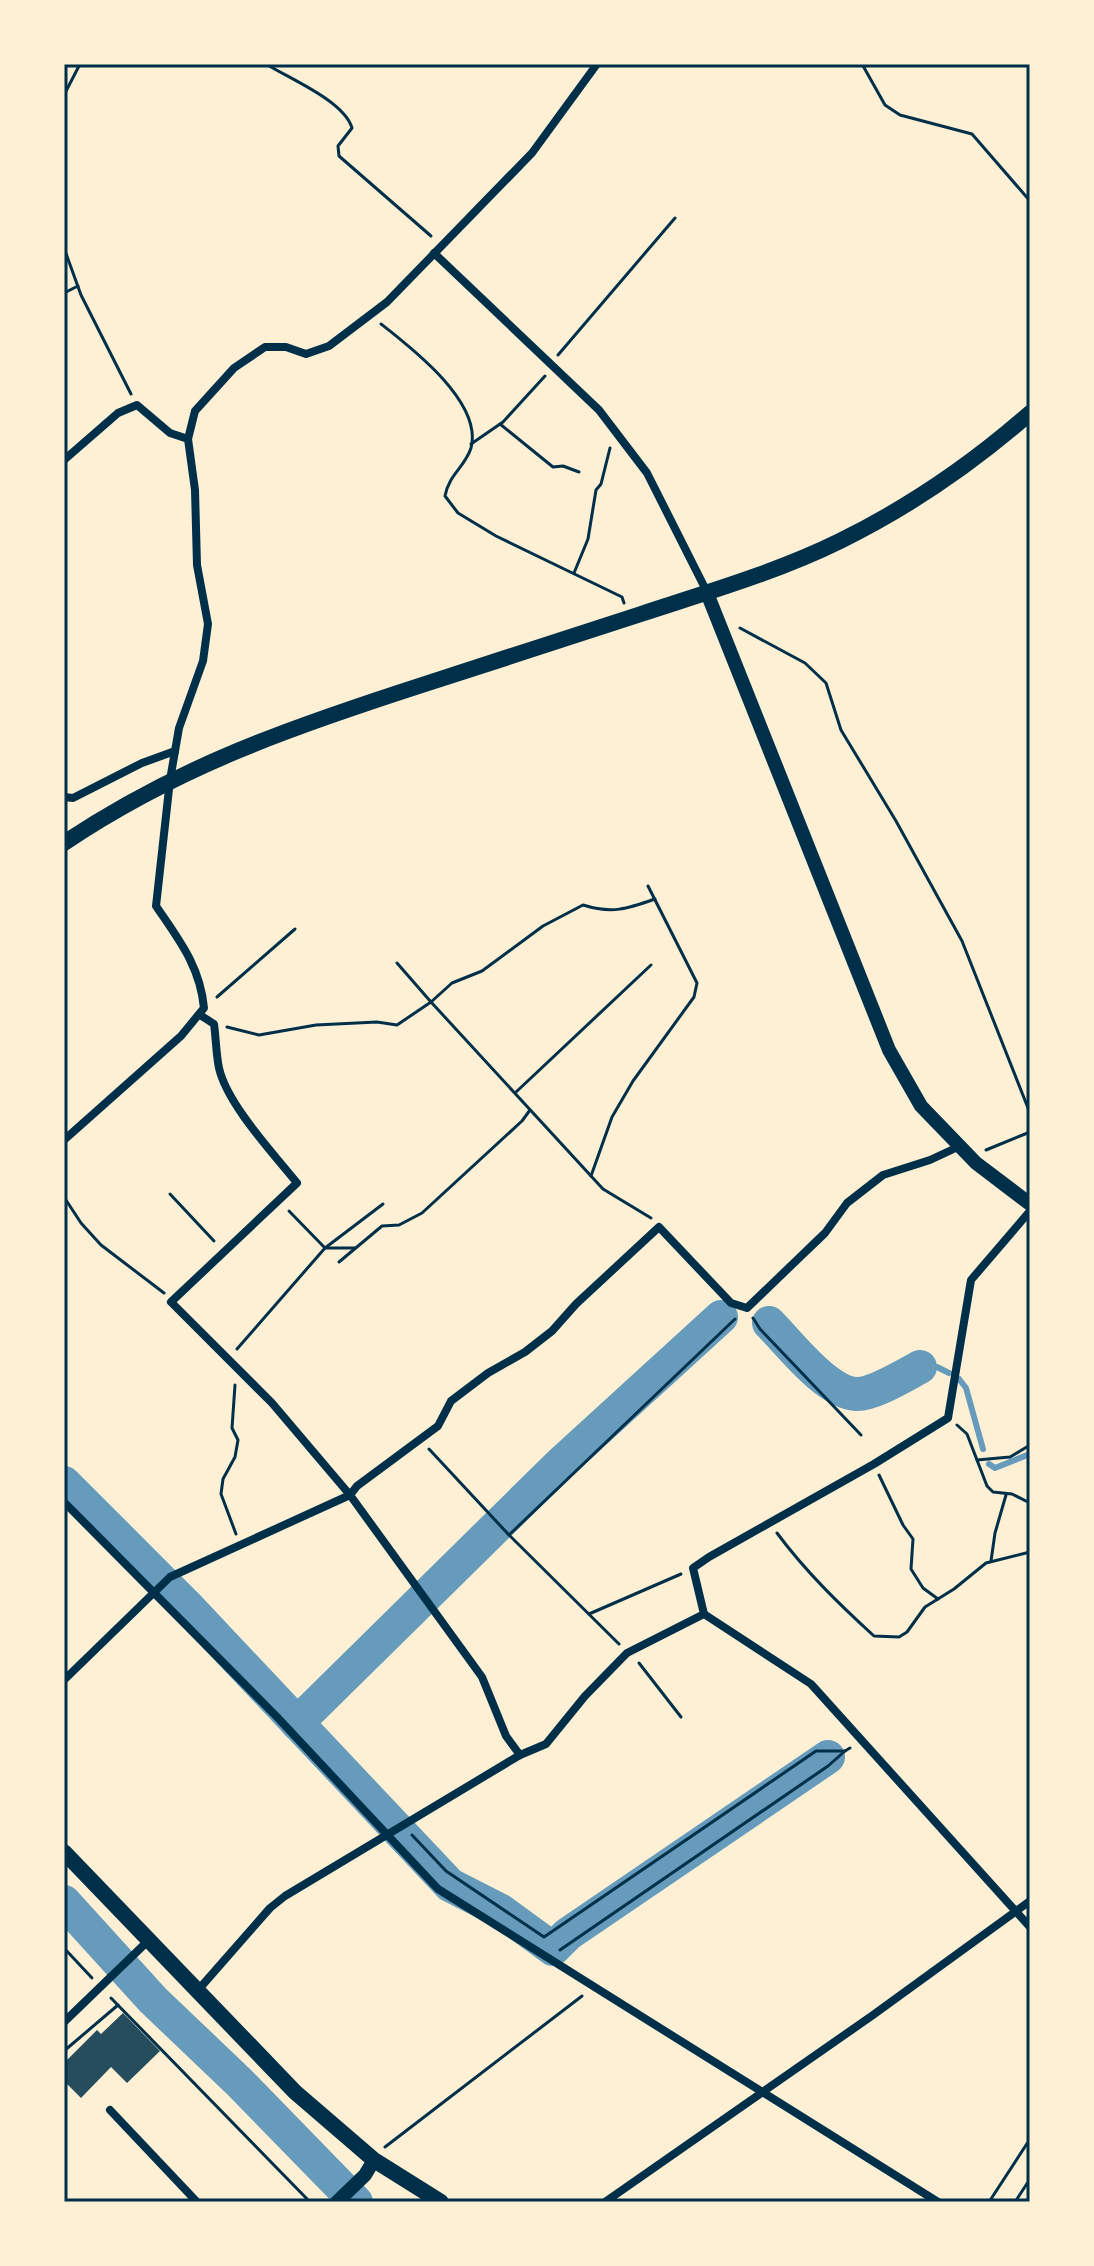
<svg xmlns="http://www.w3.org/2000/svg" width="1094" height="2266" viewBox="0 0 1094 2266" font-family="'Roboto Condensed',sans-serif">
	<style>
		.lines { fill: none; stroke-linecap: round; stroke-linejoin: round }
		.stream { stroke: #669bbc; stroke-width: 6 }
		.river { stroke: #669bbc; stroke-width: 34 }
		.building { fill: #264d5e }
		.path { stroke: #003049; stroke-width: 3 }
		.minor { stroke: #003049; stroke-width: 8 }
		.tertiary { stroke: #003049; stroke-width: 14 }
		.secondary { stroke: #003049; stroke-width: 16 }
		.neatline { fill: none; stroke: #003049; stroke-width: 3 }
	</style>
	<rect width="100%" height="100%" fill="#fdf0d5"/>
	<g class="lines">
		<g class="stream">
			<polyline points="920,1367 937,1367 949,1373"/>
			<polyline points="959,1379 966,1388 983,1449"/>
			<polyline points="989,1464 995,1468 1030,1454"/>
		</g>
		<g class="river">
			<path d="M769,1323C790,1344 826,1392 856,1394C872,1395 905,1375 920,1367"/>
			<polyline points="64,1483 187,1606 450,1885 501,1911 553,1949 568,1934 828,1757"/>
			<polyline points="297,1723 560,1464 721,1317"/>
			<polyline points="64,1902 153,2000 239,2082 356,2202"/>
		</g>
	</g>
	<polygon class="building" points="123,2013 160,2051 127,2083 111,2067 81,2098 64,2081 64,2063 97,2030 101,2034"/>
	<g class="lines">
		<g class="path">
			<path d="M266,64C290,79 344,101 352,128L338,146L339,156L431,236"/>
			<polyline points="862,64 885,105 900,115 972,134 1030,201"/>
			<polyline points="64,95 80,64"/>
			<polyline points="64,248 81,295 131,394"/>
			<polyline points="64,293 78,286"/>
			<path d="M381,324C413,349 483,403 471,448C465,467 449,474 445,496L458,513L496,536L622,597L624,603"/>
			<polyline points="558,355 675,218"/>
			<polyline points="500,424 553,467 563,466 579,472"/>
			<polyline points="471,444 503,422 545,376"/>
			<polyline points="574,573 588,539 596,490 601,484 610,448"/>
			<polyline points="740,628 805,663 826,683 841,730 896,821 962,941 1030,1113"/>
			<path d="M397,963L431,1002L452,983L482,971L543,926L583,905C612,914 627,909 655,899"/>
			<polyline points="217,997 295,929"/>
			<polyline points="227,1027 259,1035 316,1025 377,1022 397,1025 431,1002 603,1189 651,1218"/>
			<polyline points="515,1093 651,965"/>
			<polyline points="986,1150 1030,1132"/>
			<polyline points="591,1176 612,1117 633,1081 694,997 697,983 648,886"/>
			<polyline points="170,1194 214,1241"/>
			<polyline points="64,1197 81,1223 101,1245 164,1293"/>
			<polyline points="289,1211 325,1248 383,1204"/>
			<polyline points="339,1262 382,1226 399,1225 422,1213 522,1121 530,1110"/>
			<polyline points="753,1318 760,1329 861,1435"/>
			<polyline points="237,1349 325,1248 355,1248"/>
			<polyline points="235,1385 232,1428 238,1440 235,1457 223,1479 221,1494 236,1534"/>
			<polyline points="957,1425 967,1434 987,1486 993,1492 1012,1494 1030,1503"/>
			<polyline points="429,1449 509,1535 619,1644"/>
			<polyline points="977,1460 1010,1457 1030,1445"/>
			<polyline points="879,1475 903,1525 913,1539 911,1569 923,1588 938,1599"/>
			<path d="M777,1533C806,1572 839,1604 874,1636L899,1637L907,1632L925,1607L954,1589L986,1563L1030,1552"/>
			<polyline points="509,1535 735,1319"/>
			<polyline points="991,1561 995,1533 1006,1495"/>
			<polyline points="589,1614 681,1574"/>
			<polyline points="639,1663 681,1717"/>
			<polyline points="412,1835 446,1871 544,1937 816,1751 845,1751 850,1748"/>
			<polyline points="64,1948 92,1978"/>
			<polyline points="560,1950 828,1766 845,1751"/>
			<polyline points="111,1998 310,2202"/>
			<polyline points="64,2051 118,2005"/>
			<polyline points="385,2147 582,1996"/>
			<polyline points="989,2202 1030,2139"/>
			<polyline points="1015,2202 1030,2179"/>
		</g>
		<g class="minor">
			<polyline points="434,253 599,410 647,473 707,592"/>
			<polyline points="64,460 118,413 137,405 170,433 188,439"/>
			<polyline points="64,797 73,798 142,763 175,751"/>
			<path d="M200,1015L214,1024C216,1038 216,1054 219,1068C227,1104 273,1153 297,1183L171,1302L272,1403L350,1495L482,1677L506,1736L520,1755"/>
			<path d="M64,1140L181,1036L204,1008C200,966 179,940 156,906L170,780L179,728L203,661L208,624L197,565L195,490L188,439L195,411L234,368L265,347H286L306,354L329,346L387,302L532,153L597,64"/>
			<polyline points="1030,1211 971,1280 948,1418 874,1464 709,1557 693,1568 704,1614 811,1684 1030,1927"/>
			<polyline points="64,1502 277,1717 438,1889 938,2202"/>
			<polyline points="64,1680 170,1577 350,1495 357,1486 438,1426 451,1401 488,1373 525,1352 552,1331 576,1304 659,1227 731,1303 747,1308 825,1233 847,1203 883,1175 930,1160 960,1146"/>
			<polyline points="199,1989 270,1908 285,1896 520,1755 546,1744 585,1696 627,1653 704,1614"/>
			<polyline points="64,2022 150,1939"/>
			<polyline points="110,2110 197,2202"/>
			<polyline points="605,2202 873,2015 1030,1901"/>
		</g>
		<g class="tertiary">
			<polyline points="707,593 889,1050 921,1106 976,1163 1030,1204"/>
			<polyline points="337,2202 365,2175 374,2160"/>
		</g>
		<g class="secondary">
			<path d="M64,843C179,766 292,727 422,685C495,661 568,638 641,614C708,592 777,572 840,541C909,507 972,464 1030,413"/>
			<polyline points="64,1852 295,2092 374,2160 441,2202"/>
		</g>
	</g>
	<rect width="1094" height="2266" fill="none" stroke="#fdf0d5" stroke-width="132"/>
	<rect x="66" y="66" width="962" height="2134" class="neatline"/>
</svg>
